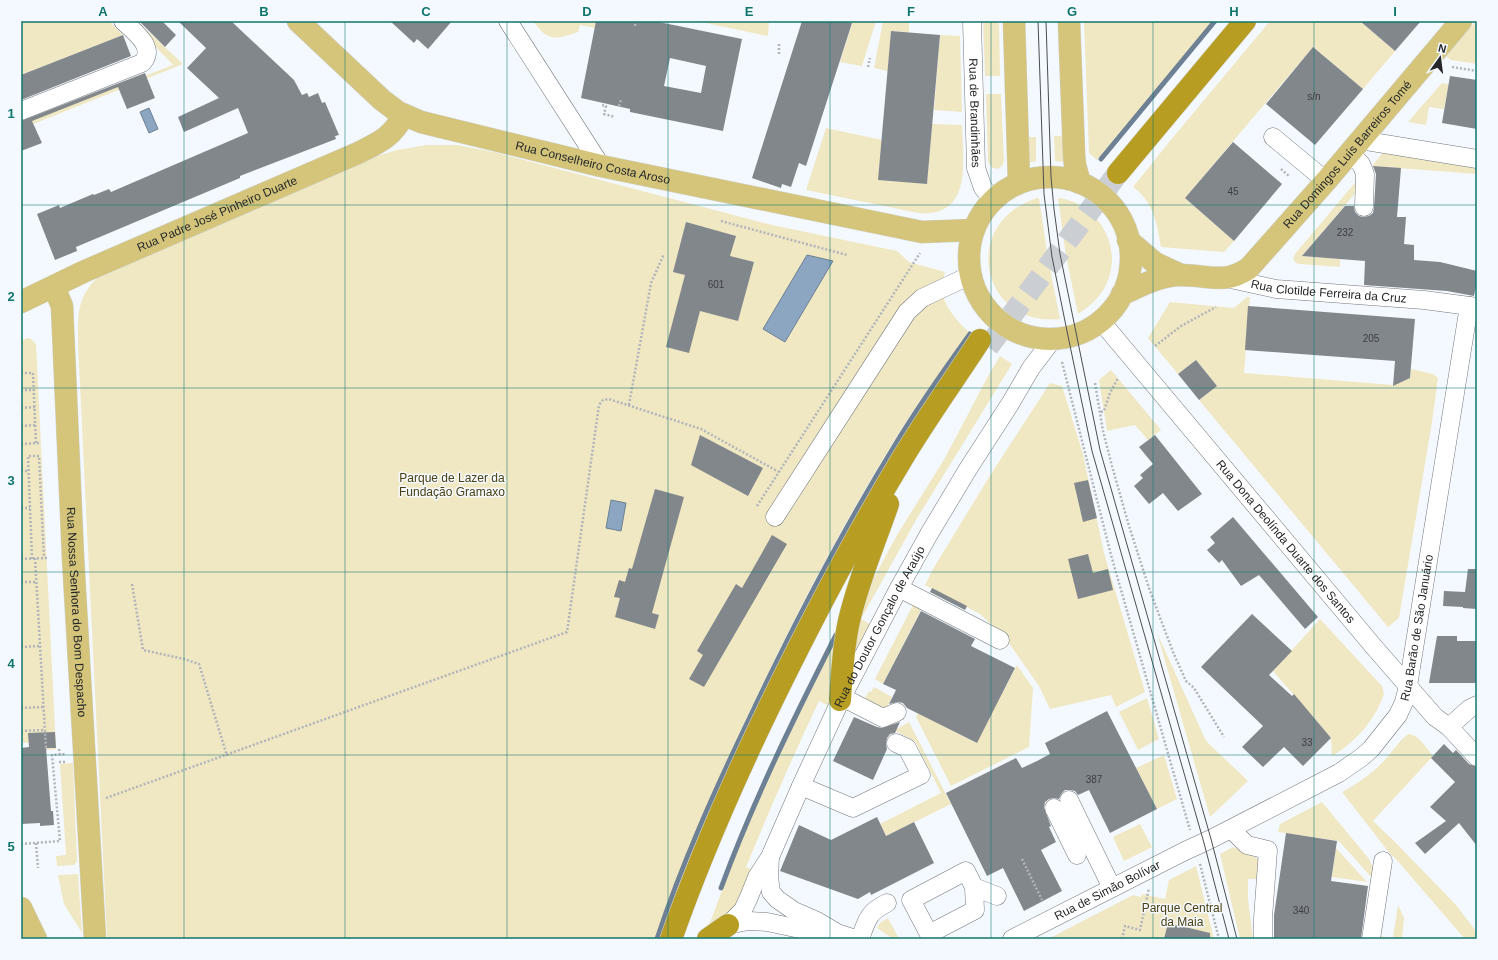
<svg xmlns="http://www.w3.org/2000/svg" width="1498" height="960" viewBox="0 0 1498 960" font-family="Arial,sans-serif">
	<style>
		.green { fill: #f0e7c3 }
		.water { fill: #8ca6c2; stroke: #6d8094 }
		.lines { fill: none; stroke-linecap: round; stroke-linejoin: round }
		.stream { stroke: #6d8094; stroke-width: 5 }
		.building { fill: #82878c; fill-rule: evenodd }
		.highway-tunnel { stroke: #cbcfd4; stroke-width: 22; stroke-dasharray: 22 11; stroke-linecap: butt }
		.minor-casing { stroke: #72777c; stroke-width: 19 }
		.major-casing { stroke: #d3d4d4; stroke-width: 23 }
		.highway-casing { stroke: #d3d4d4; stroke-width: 23 }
		.path { stroke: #b1b5ba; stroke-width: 2.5; stroke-dasharray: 2 2; stroke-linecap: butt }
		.minor { stroke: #fff; stroke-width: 18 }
		.major { stroke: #d4c57b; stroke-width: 22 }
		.highway { stroke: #b79e23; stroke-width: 22 }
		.tram { stroke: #4b4e51; stroke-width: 1 }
		.grid { fill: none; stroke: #0f766e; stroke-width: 1; stroke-opacity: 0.55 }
		.labels { text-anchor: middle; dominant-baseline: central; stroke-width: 3; stroke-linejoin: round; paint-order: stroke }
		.number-label { font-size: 10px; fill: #3c3f42 }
		.street-label { font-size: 12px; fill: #252729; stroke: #f4f9ff }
		.park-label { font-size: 12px; fill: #4b4113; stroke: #f4f9ff }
		.neatline { fill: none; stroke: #0f766e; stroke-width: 1.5 }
		.grid-label { font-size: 13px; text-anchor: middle; font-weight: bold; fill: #0f766e }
	</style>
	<rect width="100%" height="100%" fill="#f4f9ff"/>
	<g class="green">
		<polygon points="21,21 109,21 123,35 21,75"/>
		<polygon points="131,21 137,21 183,64 21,129 21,124 173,65"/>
		<path d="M533,21H596L595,28L580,25L578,32C555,40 548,42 533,21Z"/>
		<polygon points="696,21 769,21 768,36"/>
		<polygon points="845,21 876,21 862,66 840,62 852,24"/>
		<polygon points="883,21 909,21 909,32 891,31 888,71 874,68"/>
		<polygon points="983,21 999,21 1000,76 985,76"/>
		<polygon points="1084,21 1213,21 1097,160 1089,153"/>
		<path d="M1270,21H1360L1395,51L1363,89L1313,47L1185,198L1234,241L1224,252L1161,247C1157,223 1153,201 1133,187L1170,141Z"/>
		<polygon points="1476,21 1477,21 1477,64 1451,60 1446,56"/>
		<polygon points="940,35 960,36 962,112 934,110"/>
		<polygon points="1442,83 1449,84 1444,109 1429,107 1426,125 1408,122"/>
		<polygon points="986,94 1001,94 1004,161 1002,166 998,169 993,168 988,162"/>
		<path d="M932,124L962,125C963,161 973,218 918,213L806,190L826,128L882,140L879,180L927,184Z"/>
		<polygon points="1054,136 1063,136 1064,162 1055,161"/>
		<polygon points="1027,137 1036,137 1036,161 1028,163"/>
		<path d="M427,145H457L494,152L772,225L897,251L909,262L945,272C944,277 942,282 942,287C941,303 958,323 969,332C943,369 915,406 891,446C838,532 792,622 749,713C714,787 682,862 655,939H107L78,344C78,318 76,298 97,278L380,155L397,150Z"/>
		<polygon points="1385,150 1477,165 1477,174 1372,166"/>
		<polygon points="1359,178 1358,190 1302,256 1340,259 1340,267 1300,264 1296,263 1293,259 1295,254"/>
		<path d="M1037,198H1039L1048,259L1060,319C982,328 958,224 1037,198Z"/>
		<path d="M1058,198C1095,202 1121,242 1109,277C1104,294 1092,305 1078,314L1066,256Z"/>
		<polygon points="1247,297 1250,297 1244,373 1393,385 1410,378 1411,369 1433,374 1438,378 1432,422 1399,618 1388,627 1199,400 1217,386 1196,360 1178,374 1148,338 1170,302 1234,308"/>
		<polygon points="28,338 31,339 36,344 56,749 46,750 42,742 21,743 21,340"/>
		<polygon points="1000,356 1012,364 916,520 861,619 870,624 851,659 849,653 871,583 897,535 945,458 987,378"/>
		<polygon points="1111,370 1161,430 1148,440 1135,425 1107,431 1099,380"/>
		<polygon points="1050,383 1062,386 1083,454 1104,553 1145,692 1116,707 1111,695 1050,709 1039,686 1004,636 980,614 925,585 933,569 991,474"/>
		<polygon points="915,601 923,606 883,684 875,679"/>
		<path d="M1320,619L1382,686L1384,694C1375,720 1356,742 1332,756L1331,738L1273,671Z"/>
		<polygon points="1157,633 1206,741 1248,781 1210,817"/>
		<path d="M836,639L835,686L829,706L819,701C793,756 769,811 746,867L755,871L735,909L708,928L736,853L771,772Z"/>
		<polygon points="1017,665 1033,688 1029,747 951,786 916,717 918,713 976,743"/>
		<polygon points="874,687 892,697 885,711 864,700 869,691 871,692"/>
		<polygon points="1147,698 1159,739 1138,750 1119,712"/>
		<polygon points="890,721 895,730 909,722 951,804 886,836 880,824 941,793 915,741 880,723"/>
		<path d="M1409,734C1419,735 1426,748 1433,756L1373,821L1396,843L1456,905L1475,930L1477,929V939H1465L1395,858L1391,855L1342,792C1357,784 1371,774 1383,762C1389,756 1402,737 1409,734Z"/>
		<polygon points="1164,755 1177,799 1157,809 1136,768"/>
		<polygon points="73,763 77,861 74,865 57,866 56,856 66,855 60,764"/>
		<polygon points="1322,802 1369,859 1373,868 1372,878 1339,841 1278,832 1280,824"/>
		<polygon points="1140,824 1152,847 1124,861 1113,837"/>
		<polygon points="1233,847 1259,859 1260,879 1248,879 1248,899 1253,939 1240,939 1220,854"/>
		<polygon points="1336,848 1367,882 1332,877"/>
		<polygon points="1196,866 1214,939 1048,939 1133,895 1141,897 1142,894 1165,899 1169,880"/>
		<polygon points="78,874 82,933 64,904 58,875"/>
		<polygon points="1398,905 1404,918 1402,939 1380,939 1380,936 1393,938"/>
		<polygon points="888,918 899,939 893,939 877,928 880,923"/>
	</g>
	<g class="water">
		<polygon points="149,108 158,129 149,133 140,112"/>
		<polygon points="807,255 833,261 785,342 763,329"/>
		<polygon points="611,500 626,503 621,531 606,528"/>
	</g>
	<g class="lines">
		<g class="stream">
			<polyline points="1101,159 1215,21"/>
			<path d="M721,888C753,801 794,718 836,635"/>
			<path d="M657,939C682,863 715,790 750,717C794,624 841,533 895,445C918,407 944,370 970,334"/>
		</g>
	</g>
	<g class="building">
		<polygon points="139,21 162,21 176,35 165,47"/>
		<polygon points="178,21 231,21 294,80 302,95 307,93 309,97 318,93 322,103 325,102 339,135 335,136 336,139 240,176 240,178 76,247 77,251 55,260 37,214 59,205 60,208 93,194 94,195 109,189 111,192 248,133 238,108 184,132 178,117 219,98 187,68 206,48"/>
		<polygon points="390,21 452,21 428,49 417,39 414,43"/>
		<path d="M596,21H654L742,39L723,131L630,112V109L581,98ZM670,58L706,66L701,93L664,86Z"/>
		<polygon points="802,21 845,21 852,23 806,166 799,163 791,187 782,184 781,188 752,178"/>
		<polygon points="1360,21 1421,21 1395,51"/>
		<polygon points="891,31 940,35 927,184 878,180"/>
		<polygon points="123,35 131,56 21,100 21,75"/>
		<polygon points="1313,47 1363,89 1315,145 1266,104"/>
		<polygon points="145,73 155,98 127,109 118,87 32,121 42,143 21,151 21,121"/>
		<polygon points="1450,76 1477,80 1477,129 1442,123"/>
		<polygon points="1233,142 1282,184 1234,241 1185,198"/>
		<polygon points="1373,166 1401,168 1397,217 1406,217 1404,244 1414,245 1414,260 1440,262 1477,271 1477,281 1474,296 1447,291 1364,285 1365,261 1302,256 1345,206 1354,206 1355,212 1359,216 1363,217 1369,216 1373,213 1374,207 1376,174"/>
		<polygon points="686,222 736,236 730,256 754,262 738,321 700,311 689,353 666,347 685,275 673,272"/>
		<polygon points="1248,306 1415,319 1410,378 1393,386 1395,361 1245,350"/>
		<polygon points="1196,360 1217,386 1199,400 1178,374"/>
		<polygon points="700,435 763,468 748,496 691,465"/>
		<polygon points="1155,435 1202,494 1178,511 1163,493 1149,504 1134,486 1143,478 1140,475 1153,464 1139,447"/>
		<polygon points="1088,480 1097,518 1083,522 1074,483"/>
		<polygon points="655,489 684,497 652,613 659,615 655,629 615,617 620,598 614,597 619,580 625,582 629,568 632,569"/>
		<polygon points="1233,517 1318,617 1305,629 1259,575 1241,586 1222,560 1219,563 1207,550 1215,543 1210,537"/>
		<polygon points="772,535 787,544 704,687 689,679 703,655 697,651 736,584 742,588"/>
		<polygon points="1088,554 1093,573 1108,569 1113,590 1078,599 1068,559"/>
		<polygon points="1468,569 1477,569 1477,609 1463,608 1463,607 1443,606 1444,591 1465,592"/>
		<polygon points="932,588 967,606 965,610 930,592"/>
		<polygon points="921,611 975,639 971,646 1015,668 977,743 907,708 903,703 898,702 889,704 896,690 883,684"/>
		<polygon points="1252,614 1292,651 1269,675 1292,696 1294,694 1331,738 1303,766 1284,747 1263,767 1242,747 1263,726 1201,667"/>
		<polygon points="1437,636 1457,636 1457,641 1477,641 1477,683 1429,683"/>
		<polygon points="1107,711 1157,809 1110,833 1089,790 1078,795 1075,791 1070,790 1065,790 1061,794 1059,799 1054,798 1049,799 1045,802 1044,808 1051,826 1049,827 1056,842 1041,850 1062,891 1024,911 1003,868 987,876 946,793 1016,758 1022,768 1037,761 1050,754 1045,743"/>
		<polygon points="854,717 877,727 882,728 900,722 895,733 890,734 887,738 886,744 887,749 873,780 833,761"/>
		<polygon points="55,732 56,748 46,748 51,811 53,811 54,825 40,826 40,823 21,824 21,748 29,747 28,733"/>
		<polygon points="1444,744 1453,753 1456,750 1469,764 1477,767 1477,846 1459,823 1425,854 1415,843 1446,821 1430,807 1455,782 1431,758"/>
		<polygon points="877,817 886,836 914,822 934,863 881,890 871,895 870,892 858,899 780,871 799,825 831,840"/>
		<polygon points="1286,833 1337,841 1331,881 1368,886 1361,939 1274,939 1274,915"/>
		<polygon points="1168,923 1210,933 1210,939 1164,939"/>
	</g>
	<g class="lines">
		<polyline class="highway-tunnel" points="988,347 1118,173"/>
		<defs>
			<g id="minor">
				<polyline points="508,21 601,166"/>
				<path id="s1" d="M972,21L976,168L983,188L993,200"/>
				<path d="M21,111L142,63C157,47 133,31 123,21"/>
				<polyline points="1273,137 1326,181"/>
				<polyline points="1360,140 1477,159"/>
				<polyline points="1349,153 1361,164 1365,174 1364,207"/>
				<path id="s2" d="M1226,278L1276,289L1424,300L1477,307"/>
				<path id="s3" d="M1100,320L1374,647L1435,717L1449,727L1477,757"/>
				<polyline points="775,517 907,312 922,298 971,275"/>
				<polyline points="899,588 1000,640"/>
				<polyline points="842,697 883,718 897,712"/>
				<polyline points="1449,727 1469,709 1477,705"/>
				<polyline points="801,786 853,808 921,775 907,748 896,743"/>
				<polyline points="1069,800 1112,888"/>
				<polyline points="1054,808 1077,855"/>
				<polyline points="1231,829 1247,845 1268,850 1263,918 1263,939"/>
				<polyline points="770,857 769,877 771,892 777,899 794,911 817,921 837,933 856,939"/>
				<polyline points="974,887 975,910 929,934 911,900 966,871 974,887 997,896"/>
				<path id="s4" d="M728,925L743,910L749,897L757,877L770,857L801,786L842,697L899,588L929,534L968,469L1010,404L1031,368L1053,339"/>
				<polyline points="728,925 748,921 767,922 814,932 832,933"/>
				<path d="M860,939C867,920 868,912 887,903"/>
				<path id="s5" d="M1012,939L1185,851L1211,839L1339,773L1362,757L1371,749L1398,715L1404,702L1408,686L1469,306"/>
				<polyline points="1371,939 1383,861"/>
			</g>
			<g id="major">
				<path id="s6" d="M298,21L382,100L398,112L421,122L601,166L922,232L974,230"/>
				<polyline points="1014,21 1019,183"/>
				<polyline points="1069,21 1074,154 1075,165 1080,183"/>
				<circle cx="1050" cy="258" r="81"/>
				<polyline points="1128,240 1155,263 1181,275"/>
				<path id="s7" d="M54,287L62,306L73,557L95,939"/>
				<path id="s8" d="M1122,294C1141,286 1160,275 1181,275C1208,275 1225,285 1249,268L1326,181L1461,21"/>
				<path id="s9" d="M21,302L83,272L358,153C380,142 391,138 404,115"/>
				<polyline points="21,908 36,939"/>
			</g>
			<g id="highway">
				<polyline points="1118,173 1245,21"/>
				<path d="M840,700C842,674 843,647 849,621C858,581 875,542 888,504"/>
				<path d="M671,939C700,857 735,777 773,699C813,617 855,537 902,459C926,419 954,380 980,340"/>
				<polyline points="708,939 728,925"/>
			</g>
		</defs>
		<use href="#minor" class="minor-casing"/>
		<use href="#major" class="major-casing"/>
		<use href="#highway" class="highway-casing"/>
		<g class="path">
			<polyline points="635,26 636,21"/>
			<polyline points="779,54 779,44"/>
			<polyline points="868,67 870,58"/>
			<polyline points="1452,67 1477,71"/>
			<polyline points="602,105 606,106 604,114 615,117"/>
			<polyline points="619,106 621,99"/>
			<polyline points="1281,169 1289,176"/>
			<polyline points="721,221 847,255"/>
			<polyline points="1155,346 1181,326 1216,307"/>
			<polyline points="1062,362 1111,555 1190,830"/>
			<polyline points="21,373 33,373 36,444"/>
			<polyline points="1095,383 1103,431 1112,466 1129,526 1150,591 1173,652 1186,681 1194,688 1224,737"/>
			<polyline points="21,390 34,390"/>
			<polyline points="629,405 651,283 664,254"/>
			<polyline points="21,408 35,407"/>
			<polyline points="1101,412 1104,411 1110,393 1118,378"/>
			<polyline points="21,426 35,425"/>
			<polyline points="21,444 41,443"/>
			<polyline points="21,471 28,471"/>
			<polyline points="757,506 920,253"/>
			<polyline points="21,508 30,508"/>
			<polyline points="35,558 46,750"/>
			<polyline points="21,559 47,558"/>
			<polyline points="32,559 28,456 39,456 44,558"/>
			<polyline points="21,582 36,582"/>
			<polyline points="132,584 143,650 184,659 199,664 227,756"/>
			<polyline points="21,647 40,646"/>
			<polyline points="21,708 43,707"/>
			<polyline points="21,731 45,730"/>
			<polyline points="59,749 60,754"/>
			<polyline points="59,762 65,762"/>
			<polyline points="106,798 567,632 599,405 603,400 609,399 701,429 779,472"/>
			<polyline points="36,843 38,868"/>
			<polyline points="21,844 60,841 52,755 65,754"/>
			<polyline points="1022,859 1042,900"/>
			<polyline points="1200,864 1219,939"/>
			<polyline points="1122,939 1125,926 1140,930 1149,888"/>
		</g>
		<use href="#minor" class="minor"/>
		<use href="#major" class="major"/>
		<use href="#highway" class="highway"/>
		<g class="tram">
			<polyline points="1038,21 1044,194 1052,257 1068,336 1092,451 1204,843 1229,939"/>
			<polyline points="1046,21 1051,177 1054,209 1060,254 1100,450 1211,839 1237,939"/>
		</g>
	</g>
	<path class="grid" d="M184,21V939M345,21V939M507,21V939M668,21V939M830,21V939M991,21V939M1153,21V939M1314,21V939M21,205H1477M21,388H1477M21,572H1477M21,755H1477"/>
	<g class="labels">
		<g class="number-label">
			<text x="1314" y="96">s/n</text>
			<text x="1233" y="191">45</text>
			<text x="1345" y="232">232</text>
			<text x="716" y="284">601</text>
			<text x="1371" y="338">205</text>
			<text x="1307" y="742">33</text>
			<text x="1094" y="779">387</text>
			<text x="1301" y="910">340</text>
		</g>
		<g class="street-label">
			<text stroke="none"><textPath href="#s1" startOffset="92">Rua de Brandinhães</textPath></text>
			<text stroke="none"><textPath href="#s8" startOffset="283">Rua Domingos Luís Barreiros Tomé</textPath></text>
			<text stroke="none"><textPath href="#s6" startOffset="337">Rua Conselheiro Costa Aroso</textPath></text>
			<text stroke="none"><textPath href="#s9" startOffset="215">Rua Padre José Pinheiro Duarte</textPath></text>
			<text stroke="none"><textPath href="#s2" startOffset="104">Rua Clotilde Ferreira da Cruz</textPath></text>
			<text stroke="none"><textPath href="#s3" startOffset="289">Rua Dona Deolínda Duarte dos Santos</textPath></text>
			<text stroke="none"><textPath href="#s7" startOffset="327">Rua Nossa Senhora do Bom Despacho</textPath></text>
			<text stroke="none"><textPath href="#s4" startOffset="336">Rua do Doutor Gonçalo de Araújo</textPath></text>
			<text stroke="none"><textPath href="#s5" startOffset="540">Rua Barão de São Januário</textPath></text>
			<text stroke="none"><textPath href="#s5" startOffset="107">Rua de Simão Bolívar</textPath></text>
		</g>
		<g class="park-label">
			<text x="452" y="478">Parque de Lazer da<tspan x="452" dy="14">Fundação Gramaxo</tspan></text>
			<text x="1182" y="908">Parque Central<tspan x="1182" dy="14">da Maia</tspan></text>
		</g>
	</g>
	<rect width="1498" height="960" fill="none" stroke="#f4f9ff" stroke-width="44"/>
	<g transform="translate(1440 58) rotate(14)" stroke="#f4f9ff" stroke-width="3" paint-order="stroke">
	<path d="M0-3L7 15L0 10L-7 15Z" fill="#252729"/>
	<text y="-6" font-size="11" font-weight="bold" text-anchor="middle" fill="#252729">N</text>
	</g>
	<rect x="22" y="22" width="1454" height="916" class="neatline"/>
	<g class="grid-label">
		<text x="103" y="16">A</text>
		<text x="264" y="16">B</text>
		<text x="426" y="16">C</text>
		<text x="587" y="16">D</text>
		<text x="749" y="16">E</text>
		<text x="911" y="16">F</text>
		<text x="1072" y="16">G</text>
		<text x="1234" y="16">H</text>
		<text x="1395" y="16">I</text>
		<text x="11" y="118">1</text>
		<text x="11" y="301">2</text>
		<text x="11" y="485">3</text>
		<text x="11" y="668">4</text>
		<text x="11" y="851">5</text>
	</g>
</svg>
